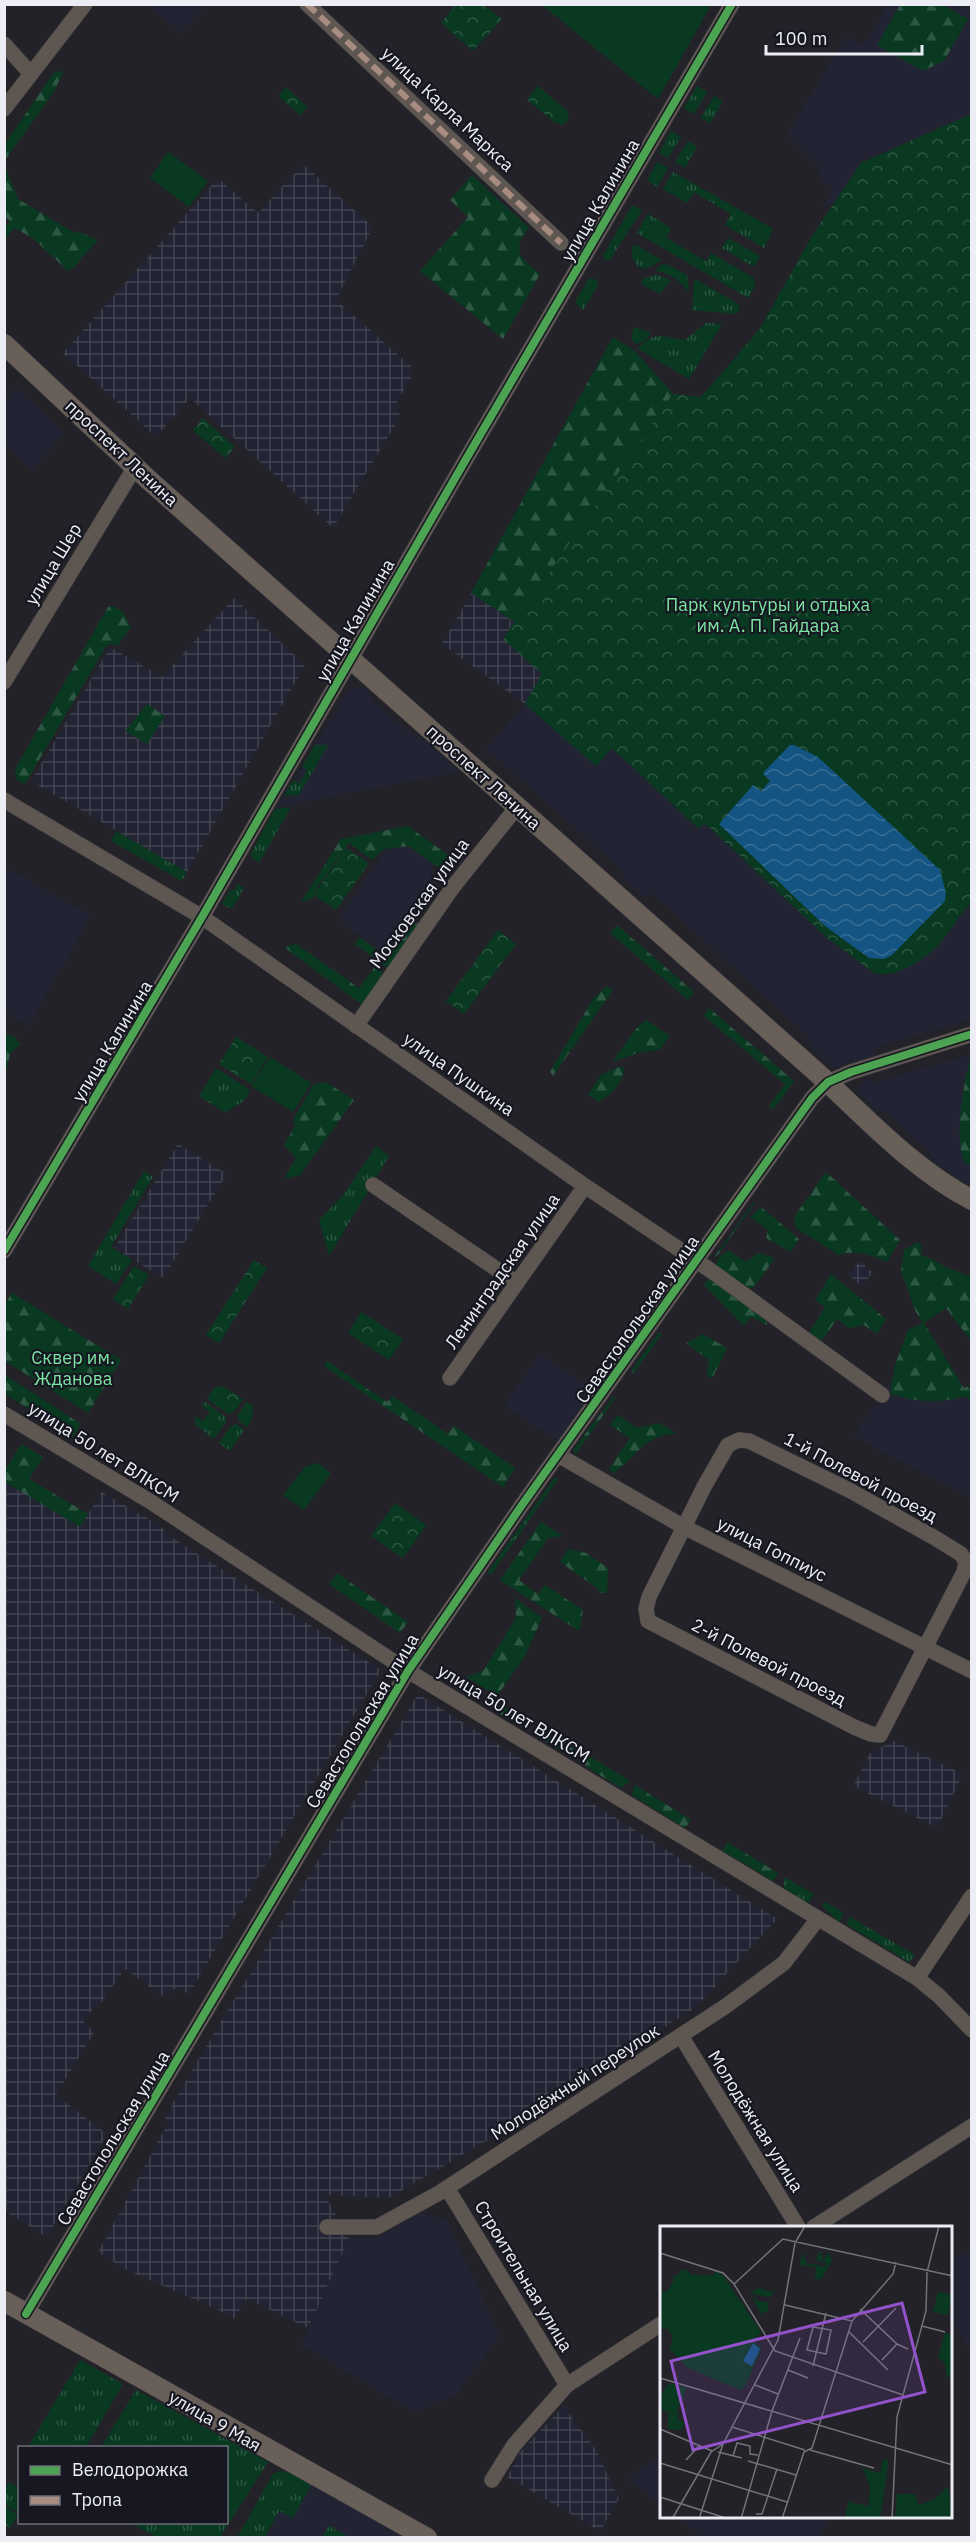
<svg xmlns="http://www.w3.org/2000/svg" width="976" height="2542" viewBox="0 0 976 2542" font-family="'IBM Plex Sans',sans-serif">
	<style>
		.built { fill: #232433 }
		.industrial { fill: url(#industrial-grid) }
		.grass { fill: url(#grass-tufts) }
		.forest { fill: url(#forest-firs) }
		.park { fill: url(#park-crowns) }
		.pitch { fill: #093a21 }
		.water { fill: url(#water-waves) }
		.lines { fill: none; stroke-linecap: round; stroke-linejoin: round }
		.minor-casing { stroke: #3f3f44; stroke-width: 16 }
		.major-casing { stroke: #3f3f44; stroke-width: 21 }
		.minor { stroke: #5e5651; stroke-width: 15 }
		.major { stroke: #695f59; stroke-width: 20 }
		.quiet { stroke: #a88b81; stroke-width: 6; stroke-dasharray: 12 6; stroke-linecap: butt }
		.cycleway-casing { stroke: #161721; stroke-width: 11 }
		.cycleway { stroke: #4ca352; stroke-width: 8 }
		.labels { text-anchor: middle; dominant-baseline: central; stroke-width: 4.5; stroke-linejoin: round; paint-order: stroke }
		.street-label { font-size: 18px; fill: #edeef5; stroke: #161721 }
		.park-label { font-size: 18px; fill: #7de5a3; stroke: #161721 }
		.inset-road { fill: none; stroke: #73747a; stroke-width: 1.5 }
		.view { fill: #9253ca; fill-opacity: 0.15; stroke: #9253ca; stroke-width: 3 }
		.inset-edge { fill: none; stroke: #edeef5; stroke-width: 3 }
	</style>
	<defs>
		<pattern id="industrial-grid" width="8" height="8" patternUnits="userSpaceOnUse" patternTransform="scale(1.5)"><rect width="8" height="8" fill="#232433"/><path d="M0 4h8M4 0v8" fill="none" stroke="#434451"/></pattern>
		<pattern id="grass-tufts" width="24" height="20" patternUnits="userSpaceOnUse" patternTransform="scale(1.5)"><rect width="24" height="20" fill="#093a21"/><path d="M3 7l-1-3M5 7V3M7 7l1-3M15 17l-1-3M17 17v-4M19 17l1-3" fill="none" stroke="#2d5742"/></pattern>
		<pattern id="forest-firs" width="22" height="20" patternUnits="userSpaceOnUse" patternTransform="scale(1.5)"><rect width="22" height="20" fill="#093a21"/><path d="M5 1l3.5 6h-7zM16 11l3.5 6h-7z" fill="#2d5742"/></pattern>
		<pattern id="park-crowns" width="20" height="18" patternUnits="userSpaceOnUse" patternTransform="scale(1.5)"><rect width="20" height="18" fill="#093a21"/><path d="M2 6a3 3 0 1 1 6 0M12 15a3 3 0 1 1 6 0" fill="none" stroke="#2d5742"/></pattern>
		<pattern id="water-waves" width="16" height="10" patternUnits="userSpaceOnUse" patternTransform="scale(1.5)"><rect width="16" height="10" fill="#145482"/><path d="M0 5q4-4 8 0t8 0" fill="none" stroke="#366d94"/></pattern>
	</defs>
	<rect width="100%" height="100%" fill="#222228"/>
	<g class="built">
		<polygon points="148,5 205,5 181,33"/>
		<polygon points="888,5 962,5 971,10 971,114 861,162 835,203 822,208 834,189 820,181 819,167 787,135 846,36 863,46"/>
		<polygon points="17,388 64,433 32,470 5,444 5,401"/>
		<polygon points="358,687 365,688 371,693 370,699 414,737 418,735 459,772 277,807 349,690"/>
		<polygon points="525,704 596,766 612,748 698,829 704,824 708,826 827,938 874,973 888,976 906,968 932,950 941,942 970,902 971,1019 875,1048 874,1056 833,1068 809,1045 811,1039 652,893 646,898 621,876 624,872 491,753 483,753"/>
		<polygon points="409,846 434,865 429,873 439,879 386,953 338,920 386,849"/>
		<polygon points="4,866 91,916 28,1026 5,1011"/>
		<polygon points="971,1054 971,1186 934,1163 931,1154 885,1111 876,1110 857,1092 857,1087 867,1079 877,1082"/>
		<polygon points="540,1354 594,1390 558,1441 504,1405"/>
		<polygon points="903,1363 958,1396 971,1400 971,1499 854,1436"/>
		<polygon points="421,2213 447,2220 500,2336 456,2394 415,2413 301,2344 349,2239 375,2239"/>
		<polygon points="971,2248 971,2350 950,2319 951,2261"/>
		<polygon points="661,2455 661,2505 628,2479"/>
		<polygon points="297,2477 401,2535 400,2538 265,2538"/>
		<polygon points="676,2517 831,2517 819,2538 703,2537"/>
	</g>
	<g class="industrial">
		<polygon points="303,164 373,227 336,300 411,366 411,380 397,401 400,417 333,528 190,398 156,437 63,353 218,178 258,213"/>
		<polygon points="471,593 515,622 503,639 542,674 525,704 442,644"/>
		<polygon points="234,598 305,665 187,872 31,781 110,647 162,677"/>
		<polygon points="178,1144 227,1174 163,1278 114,1248"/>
		<polygon points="860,1261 873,1273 861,1286 848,1274"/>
		<polygon points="21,1444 43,1457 29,1479 88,1514 102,1492 157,1524 177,1541 381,1670 189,1994 176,1988 164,1997 125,1969 99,2006 96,2005 84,2020 84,2024 95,2031 56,2095 107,2134 47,2237 5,2211 4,1471"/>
		<polygon points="418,1694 777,1919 696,2007 486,2141 389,2198 325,2195 349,2239 308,2328 247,2299 234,2319 217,2309 126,2270 98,2252 168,2123 165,2117 198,2060"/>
		<polygon points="894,1741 963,1774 937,1828 853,1786 870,1753"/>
		<polygon points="564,2406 596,2450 619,2499 600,2531 507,2477 521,2451"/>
	</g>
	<g class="grass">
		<polygon points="697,86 707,92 694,114 684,108"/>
		<polygon points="714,96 723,101 710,123 701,118"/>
		<polygon points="671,131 681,137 668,158 659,153"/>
		<polygon points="688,141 697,146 685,168 675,162"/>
		<polygon points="657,162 668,168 657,187 647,180"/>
		<polygon points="673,172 772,228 772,232 764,248 725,225 731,214 694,192 687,203 663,189"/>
		<polygon points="632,205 642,210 610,260 605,260 603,256"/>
		<polygon points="648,214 671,228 666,238 706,261 711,253 754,278 755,286 748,298 637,233"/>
		<polygon points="728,238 760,256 754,267 722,248"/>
		<polygon points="636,245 660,259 661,261 646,269 638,267 632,257 632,246"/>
		<path d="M663,264L671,266L687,275L689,290H687C678,278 669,274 655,270Z"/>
		<polygon points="657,275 671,280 660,294 641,284 644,278"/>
		<polygon points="589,278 597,280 598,285 583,310 575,302"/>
		<polygon points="697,280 738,304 740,306 738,312 735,314 692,310 694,281"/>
		<path d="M706,323L722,324L689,379L638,349C653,329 666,338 685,340Z"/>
		<path d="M634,327L651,333C648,339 642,343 636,344L631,338Z"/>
		<polygon points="315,745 328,745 299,795 284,796 293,780 299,783 307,770 302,767"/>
		<polygon points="291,807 259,863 252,858 251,853 275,809"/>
		<polygon points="116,831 187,872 182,881 111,841"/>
		<polygon points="238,884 244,888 232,909 222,904 230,890 235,890"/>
		<polygon points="216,1068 250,1090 245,1100 225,1113 199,1096"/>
		<polygon points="376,1146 389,1156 329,1256 319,1220 344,1194"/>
		<polygon points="144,1171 153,1177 111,1247 132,1260 116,1284 88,1266"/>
		<polygon points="659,1332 662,1334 634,1373 631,1371"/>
		<polygon points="205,1402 226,1417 226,1422 214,1439 195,1424 195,1416 203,1421 210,1412 202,1406"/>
		<polygon points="247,1402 253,1406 252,1419 247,1427 239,1421 238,1415"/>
		<polygon points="237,1424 244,1430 230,1451 219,1443 231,1426"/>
		<polygon points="555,1477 558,1479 490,1576 488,1572"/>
		<polygon points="784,1877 814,1894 808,1903 784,1888"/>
		<polygon points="825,1902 844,1913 839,1922 822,1906"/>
		<polygon points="850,1917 915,1955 909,1962 849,1926 847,1923"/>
		<polygon points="80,2360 123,2384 86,2447 28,2447"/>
		<polygon points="136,2390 268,2462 220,2537 157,2537 130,2523 226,2522 226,2448 101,2447"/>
		<polygon points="280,2471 291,2473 311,2485 293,2518 279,2511 265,2537 237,2538 273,2474"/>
		<polygon points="9,2482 19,2488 19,2513 5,2504 5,2489"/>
		<polygon points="5,2506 18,2515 10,2528 5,2525"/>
		<polygon points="329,2526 349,2537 322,2537"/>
	</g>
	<g class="forest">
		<polygon points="900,5 943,5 968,19 944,61 923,71 877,45"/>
		<polygon points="55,71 63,72 54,92 5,160 5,144"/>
		<polygon points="5,166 18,199 73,232 82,233 98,240 73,268 68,271 34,239 15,228 5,239 5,228 10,221 5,217"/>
		<path d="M472,175L529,228C510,251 521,258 540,274L503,339L420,271L468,217L450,200Z"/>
		<polygon points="613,337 635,351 673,394 515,622 471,593"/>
		<polygon points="112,606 122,611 131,627 118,645 109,644 105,648 25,784 17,780 15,769 108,607"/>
		<polygon points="147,704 165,716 147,744 125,731"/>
		<polygon points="408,826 452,858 455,862 447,870 434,865 409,846 384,849 372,860 349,843 318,886 313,898 301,902 341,839"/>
		<polygon points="412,920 421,926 390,970 355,944 359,937 386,956"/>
		<polygon points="617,925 694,992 688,1000 610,933"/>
		<polygon points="296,944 359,988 375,967 388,976 365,1007 284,947"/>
		<polygon points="607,986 613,990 553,1076 550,1072 593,999"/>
		<polygon points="709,1008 794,1081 773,1110 769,1106 785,1084 704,1016"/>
		<polygon points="646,1020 670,1036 659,1050 641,1052 612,1062 636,1029"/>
		<polygon points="5,1034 14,1036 20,1044 10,1054 5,1077"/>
		<path d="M970,1059L972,1060L971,1166L964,1162C954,1135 963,1088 970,1059Z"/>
		<path d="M618,1067H624C624,1083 611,1094 599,1102L588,1095L601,1075Z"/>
		<polygon points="326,1082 354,1100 300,1175 284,1179 296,1158 284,1145 295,1126 293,1120 314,1084"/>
		<path d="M826,1172L900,1240L887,1262C870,1255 857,1249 839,1255L796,1228L794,1217Z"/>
		<polygon points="753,1203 755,1203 715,1259 715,1256"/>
		<polygon points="761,1207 799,1239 791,1252 766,1238 768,1230 750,1217"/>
		<path d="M915,1243H921V1255C931,1258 936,1261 944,1266C950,1270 960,1271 967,1276L971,1275V1341L946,1308L924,1323L964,1388L971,1385V1401L966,1396C936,1404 919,1402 890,1394L895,1365L908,1330L923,1323L916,1312L901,1271L904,1250Z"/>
		<polygon points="728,1250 746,1262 759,1253 775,1258 755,1286 745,1291 715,1270 718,1259"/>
		<polygon points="831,1274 886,1319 877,1334 864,1325 849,1328 837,1319 819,1344 807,1336 825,1307 815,1300"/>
		<polygon points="711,1275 766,1315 767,1325 751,1317 744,1326 704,1285"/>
		<polygon points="12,1293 121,1360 88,1413 5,1361 5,1304"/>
		<polygon points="703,1334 727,1348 712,1379 707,1376 709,1360 686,1343"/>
		<polygon points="327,1361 387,1402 392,1396 448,1434 454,1426 515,1468 503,1487 324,1366"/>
		<polygon points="5,1375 81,1424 73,1437 5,1394"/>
		<polygon points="613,1397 616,1397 575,1455 574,1449"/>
		<path d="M618,1415L637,1428L659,1423L677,1434C646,1433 635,1458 613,1474L609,1469L630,1438L610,1425Z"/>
		<polygon points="21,1444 43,1457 29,1479 88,1514 80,1527 5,1482 5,1471"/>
		<polygon points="541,1522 563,1536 548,1538 519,1580 538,1594 545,1585 583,1610 579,1631 500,1580"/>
		<polygon points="568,1549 586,1553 608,1568 607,1593 599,1593 597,1588 560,1562"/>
		<polygon points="337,1573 408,1622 400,1633 329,1584"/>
		<polygon points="515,1598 542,1618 525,1656 497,1696 466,1677 483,1671 516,1618"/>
		<polygon points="501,1705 532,1724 524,1728 494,1710"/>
		<polygon points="542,1730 579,1752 574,1759 537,1736"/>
		<polygon points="587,1755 630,1781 621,1788 585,1766"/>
		<polygon points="635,1785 691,1820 685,1828 632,1795"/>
		<polygon points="727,1842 778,1873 773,1881 723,1851"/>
	</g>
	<g class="park">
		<polygon points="455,5 484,5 502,19 473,51 441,23"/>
		<polygon points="538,86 567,111 569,115 567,122 562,125 554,122 527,100"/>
		<polygon points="286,87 307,107 300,115 278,96"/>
		<path d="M971,114L972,903C961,910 951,932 940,943C926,959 896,979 874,973L827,938L708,826L704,824L699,829L612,748L596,766L525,704L542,674L503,639L673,394L701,397L759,330L812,236L861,163Z"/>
		<polygon points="203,418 235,447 225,458 193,430"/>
		<polygon points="346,848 369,863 336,910 314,895"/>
		<polygon points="498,930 516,944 464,1014 446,1001"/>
		<polygon points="236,1037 268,1057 251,1084 219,1064"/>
		<polygon points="254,1260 267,1268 219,1343 206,1335"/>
		<polygon points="134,1266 149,1275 128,1309 113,1299"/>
		<polygon points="361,1312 403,1339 389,1360 348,1333"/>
		<polygon points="222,1386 243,1399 234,1412 228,1414 207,1399 215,1387"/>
		<polygon points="395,1503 426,1525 403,1558 371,1536"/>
	</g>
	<g class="pitch">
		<polygon points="542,5 711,5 658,99"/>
		<polygon points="168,152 208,181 189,207 150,178"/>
		<polygon points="270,1057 311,1083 293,1112 251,1086"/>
		<polygon points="318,1463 331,1473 304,1510 283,1495 305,1467"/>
	</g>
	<polygon class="water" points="790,745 794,745 818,757 940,870 946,893 945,901 892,955 884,959 869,958 825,926 719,824 753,785 761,791 770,781 763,773"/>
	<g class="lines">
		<defs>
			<g id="minor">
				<polyline points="307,4 561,243"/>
				<polyline points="4,44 31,74"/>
				<polyline points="4,109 85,4"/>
				<polyline points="4,682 135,467"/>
				<polyline points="4,800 202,917 585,1186 710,1270 882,1395"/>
				<polyline points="356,1026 453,887 517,807"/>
				<polyline points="373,1185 517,1283"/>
				<polyline points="4,1251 202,917 469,454 732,4"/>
				<polyline points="450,1378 585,1186"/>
				<polyline points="4,1414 151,1502 408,1671 917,1978 939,1996 972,2030"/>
				<polygon points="739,1440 749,1441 849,1490 935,1538 961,1554 966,1562 964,1572 880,1735 871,1734 854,1727 648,1621 646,1609 649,1597 705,1485 728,1445"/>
				<polyline points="558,1455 684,1527 972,1671"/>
				<polyline points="917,1978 972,1896"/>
				<polyline points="681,2036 798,2227"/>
				<polyline points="447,2188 567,2385"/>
				<polyline points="327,2227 377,2227 439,2193 726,2006 784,1963 817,1920"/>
				<polyline points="814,2227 972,2126"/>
				<polyline points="26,2314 408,1671 522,1505 812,1098 828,1082 851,1072 972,1034"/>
				<polyline points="492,2480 514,2445 567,2385 661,2324"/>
			</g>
			<g id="major">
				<path d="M4,344L150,481L814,1070C865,1116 911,1168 972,1200"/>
				<polyline points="4,2301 427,2538"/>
			</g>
		</defs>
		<use href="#minor" class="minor-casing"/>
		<use href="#major" class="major-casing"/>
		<use href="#minor" class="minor"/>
		<use href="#major" class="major"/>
		<polyline class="quiet" points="307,4 561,243"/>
		<defs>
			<g id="cycleway">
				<polyline points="4,1251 202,917 469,454 732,4"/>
				<polyline points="26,2314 408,1671 522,1505 812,1098 828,1082 851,1072 972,1034"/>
			</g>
		</defs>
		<use href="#cycleway" class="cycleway-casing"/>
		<use href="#cycleway" class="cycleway"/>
	</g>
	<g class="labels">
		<g class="street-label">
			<text transform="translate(448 109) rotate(43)">улица Карла Маркса</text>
			<text transform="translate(600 200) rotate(-60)">улица Калинина</text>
			<text transform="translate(122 453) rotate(43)">проспект Ленина</text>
			<text transform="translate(53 564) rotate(-59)">улица Шер</text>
			<text transform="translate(355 620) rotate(-60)">улица Калинина</text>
			<text transform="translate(484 777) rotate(42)">проспект Ленина</text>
			<text transform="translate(419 903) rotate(-54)">Московская улица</text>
			<text transform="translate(112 1041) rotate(-59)">улица Калинина</text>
			<text transform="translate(459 1074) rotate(35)">улица Пушкина</text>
			<text transform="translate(502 1271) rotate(-55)">Ленинградская улица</text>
			<text transform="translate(637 1319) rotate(-55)">Севастопольская улица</text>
			<text transform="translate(104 1452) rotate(32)">улица 50 лет ВЛКСМ</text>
			<text transform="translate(861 1477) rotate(28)">1-й Полевой проезд</text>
			<text transform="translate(772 1549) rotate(27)">улица Гоппиус</text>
			<text transform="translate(769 1662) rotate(27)">2-й Полевой проезд</text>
			<text transform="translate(514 1713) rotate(31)">улица 50 лет ВЛКСМ</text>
			<text transform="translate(362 1721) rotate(-59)">Севастопольская улица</text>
			<text transform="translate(575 2082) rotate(-33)">Молодёжный переулок</text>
			<text transform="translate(756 2121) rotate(58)">Молодёжная улица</text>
			<text transform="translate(113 2138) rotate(-59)">Севастопольская улица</text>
			<text transform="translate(524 2276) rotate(59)">Строительная улица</text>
			<text transform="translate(215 2421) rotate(30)">улица 9 Мая</text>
		</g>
		<g class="park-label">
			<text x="768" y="604">Парк культуры и отдыха<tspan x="768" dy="21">им. А. П. Гайдара</tspan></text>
			<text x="73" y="1357">Сквер им.<tspan x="73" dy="21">Жданова</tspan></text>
		</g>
	</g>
	<g transform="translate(660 2226)">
		<rect width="292" height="292" fill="#222228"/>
		<path d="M161,24L163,35L168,26L172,34L161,53H155L156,41L140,39L143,26L146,37L165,41L167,37L156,34ZM118,60L110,71L94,68L97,75L109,77L107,86L101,87L104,93L95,77L94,68L89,67L100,62L112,66Z" fill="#093a21"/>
		<path d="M22,44H28L31,49H54L55,44L64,51L101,106L93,115L102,122L85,160L80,164L28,142L10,123L13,110L8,103L0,102V66L7,65L14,54L12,49L16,51ZM285,107L293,109L292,152L287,150L284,136L278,131ZM8,187L19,189L17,193L25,196L21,204L8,203Z" fill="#093a21"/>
		<path d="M223,234H228V240L220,292H185L188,276L209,280L210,259L202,242L220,247ZM288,260L292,292L235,293L237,268H254L259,279L275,273Z" fill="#093a21"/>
		<path d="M278,66L292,69L288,89L273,86ZM9,157L27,162L17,184L19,189L0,184V171Z" fill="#093a21"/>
		<path d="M93,117L100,123L92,140L83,135Z" fill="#145482"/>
		<path class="inset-road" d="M0,27L63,47L74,58L115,125L243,169M74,58L123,13L293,50M125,79L192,95M200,83L237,118L248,123M262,100L285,106M153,101L171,104L166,128L147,124ZM189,106L228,144M203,116L236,82M222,134L237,118M153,140L166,87M128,144L148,152M0,152L293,239M95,159L118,168M72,201L145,224M0,203L52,225M150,224L214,242M58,226L82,232M73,230L77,217L90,220V228L98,229M26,234L39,220M88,235L136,249M0,237L127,276M0,271L69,293M96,288H102L117,243M12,293L51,226L63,218L118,114L135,17L145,0M39,293L63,218M81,293L112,185L140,112M122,293L144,226L152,222L192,95L233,48L236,36M232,293L237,191L266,85L267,46L279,0"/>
		<path class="view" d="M242,77L265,166L33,224L11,135Z"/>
		<rect width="292" height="292" class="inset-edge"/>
	</g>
	<rect width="976" height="2542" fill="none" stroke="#edeef5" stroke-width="12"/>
	<rect x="18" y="2446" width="210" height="78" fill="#161721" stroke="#6c6d76" stroke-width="1.5"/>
	<rect x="30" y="2466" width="30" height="9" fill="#4ca352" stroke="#6c6d76" stroke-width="1.5"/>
	<text x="72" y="2476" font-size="18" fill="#edeef5">Велодорожка</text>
	<rect x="30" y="2496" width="30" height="9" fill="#a88b81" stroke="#6c6d76" stroke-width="1.5"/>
	<text x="72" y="2506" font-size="18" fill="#edeef5">Тропа</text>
	<path d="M766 45v9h156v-9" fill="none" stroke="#edeef5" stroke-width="3"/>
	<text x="775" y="45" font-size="18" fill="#edeef5" stroke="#161721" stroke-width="4.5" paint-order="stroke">100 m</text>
</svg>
